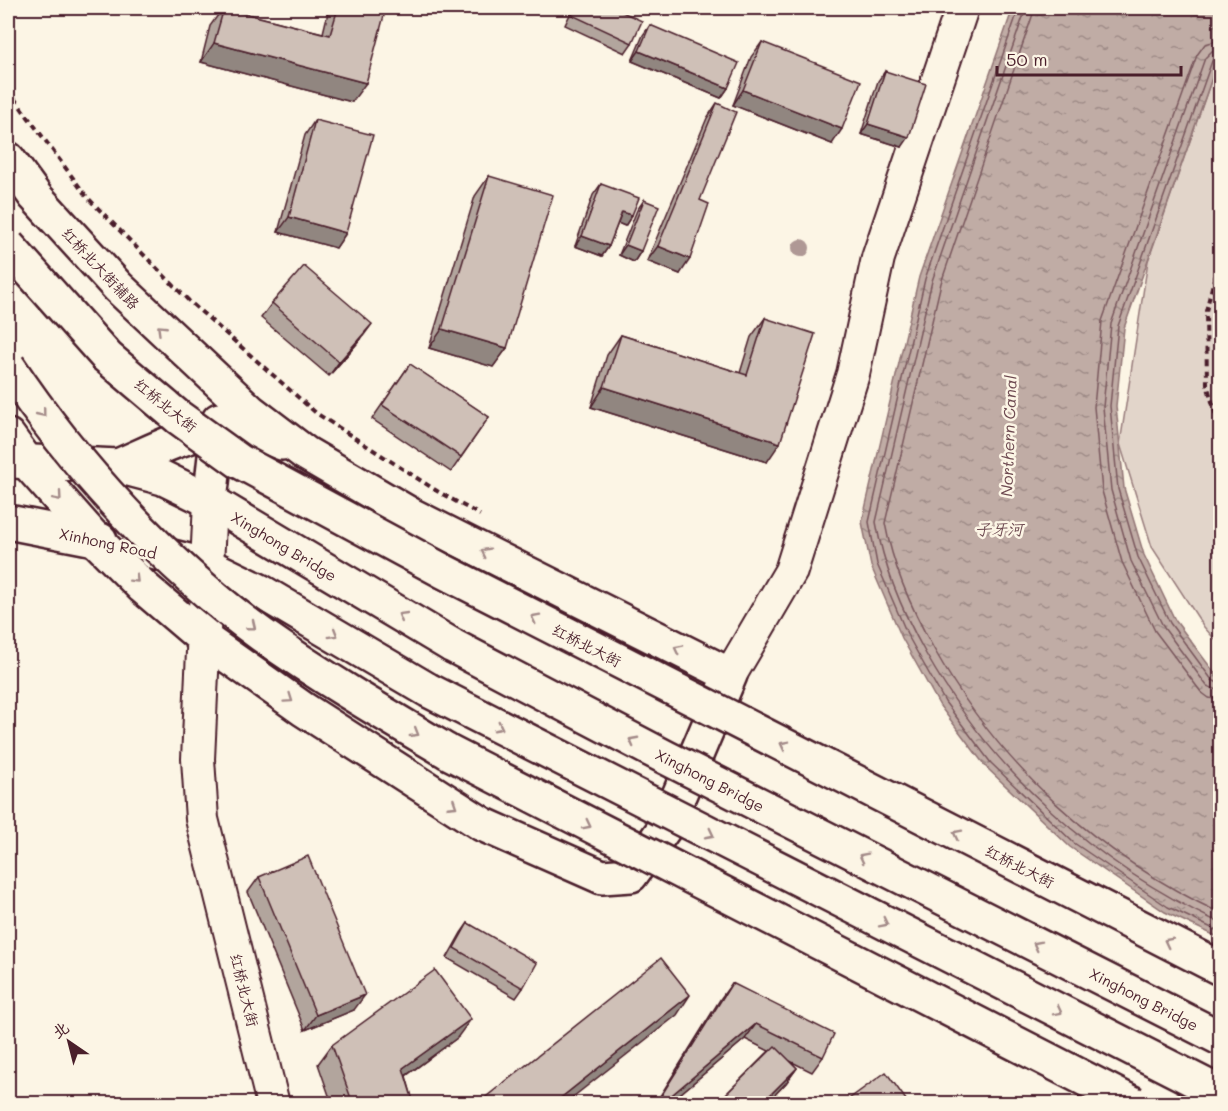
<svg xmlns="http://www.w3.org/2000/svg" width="1228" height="1111" viewBox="0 0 1228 1111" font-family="Mali,'LXGW WenKai TC',sans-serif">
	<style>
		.park { fill: #e2d5ca; stroke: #967a7a; stroke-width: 1.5 }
		.water { fill: url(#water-ripples); stroke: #917474; stroke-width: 1.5 }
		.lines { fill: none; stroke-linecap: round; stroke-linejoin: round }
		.shore { stroke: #79575c; stroke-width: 1.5 }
		.minor-casing { stroke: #4a1f2b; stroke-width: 36 }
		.major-casing { stroke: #4a1f2b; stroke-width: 38 }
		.path { stroke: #4a1f2b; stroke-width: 4; stroke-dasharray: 6 4.5; stroke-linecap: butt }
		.minor { stroke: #fcf5e5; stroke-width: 32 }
		.major { stroke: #fcf5e5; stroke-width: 33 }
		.major-bridge-casing { stroke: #4a1f2b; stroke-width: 38; stroke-linecap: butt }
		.major-bridge { stroke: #fcf5e5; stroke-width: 33 }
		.tree { fill: #af9895 }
		.wall { fill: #b2a59d; stroke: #4a1f2b; stroke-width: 1.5 }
		.shaded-wall { fill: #918680; stroke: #4a1f2b; stroke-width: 1.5 }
		.building { fill: #cfc0b7; stroke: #4a1f2b; stroke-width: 1.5 }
		.oneway { stroke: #a38a88 }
		.labels { text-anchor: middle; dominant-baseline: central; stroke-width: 5; stroke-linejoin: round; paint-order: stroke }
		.street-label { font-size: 15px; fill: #4a1f2b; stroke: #fcf5e5 }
		.water-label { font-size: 16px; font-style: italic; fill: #6d4950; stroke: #fcf5e5 }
	</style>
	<defs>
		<pattern id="water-ripples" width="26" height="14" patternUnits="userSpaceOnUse" patternTransform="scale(1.5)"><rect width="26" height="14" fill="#c0aca5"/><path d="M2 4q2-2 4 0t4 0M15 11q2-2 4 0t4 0" fill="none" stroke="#9e8b87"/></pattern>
	</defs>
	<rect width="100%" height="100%" fill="#fcf5e5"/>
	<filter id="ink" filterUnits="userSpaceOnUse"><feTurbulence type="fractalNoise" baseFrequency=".0167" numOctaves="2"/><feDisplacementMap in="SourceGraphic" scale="12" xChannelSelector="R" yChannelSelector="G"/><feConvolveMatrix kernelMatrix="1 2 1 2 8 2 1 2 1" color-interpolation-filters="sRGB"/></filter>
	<g filter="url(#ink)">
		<polygon class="park" points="1220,55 1220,645 1204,627 1152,547 1120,444 1148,261"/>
		<polygon class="water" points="1013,8 1220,8 1220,55 1124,328 1116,406 1124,488 1144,555 1175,620 1220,680 1220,938 1165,912 1070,847 986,767 940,706 902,638 871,566 862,522 919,277"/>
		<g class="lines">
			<g class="shore">
				<polyline points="1019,8 925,279 869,522 877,564 908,636 945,702 991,763 1074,843 1168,907 1220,932"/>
				<path d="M1026,8L932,281L876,522C884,569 903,613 926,654C994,774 1096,865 1220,923"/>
				<path d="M1035,8L941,283L885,523C893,567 912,610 934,649C1000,767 1099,856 1220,913"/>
				<polyline points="1220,40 1205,44 1197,55 1102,321 1094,407 1102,491 1122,562 1155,631 1201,692 1209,698 1220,700"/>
				<polyline points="1220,49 1212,51 1205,58 1111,324 1103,407 1111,490 1131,561 1164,628 1207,686 1220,691"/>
				<polyline points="1220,57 1212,61 1118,326 1110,406 1118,489 1138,557 1170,623 1212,680 1220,684"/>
			</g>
			<defs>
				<g id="minor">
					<polyline points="210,501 198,759 202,819 273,1104"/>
					<polyline points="730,675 791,571 853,374 878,258 962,8"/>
				</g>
				<g id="major">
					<polyline points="8,159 35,196 118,287 251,412 305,453 411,515 730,675 666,826 631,875 602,877 482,824 303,709 204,639 143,587 94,538 26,461 8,436"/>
					<polyline points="12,461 118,466 163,478 210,501 453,646"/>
					<path d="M118,466C178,440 216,415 282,443"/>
					<polyline points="210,501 219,420"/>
					<polyline points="8,522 100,540"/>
					<polyline points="156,553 209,566 260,591 428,690"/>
				</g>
			</defs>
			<use href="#minor" class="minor-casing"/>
			<use href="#major" class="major-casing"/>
			<g class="path">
				<polyline points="8,90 87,197 189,301 316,413 437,491 480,515"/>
				<polyline points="1220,255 1206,311 1207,384 1220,430"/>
			</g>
			<use href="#minor" class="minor"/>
			<use href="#major" class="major"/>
			<defs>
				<g id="major-bridge">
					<polyline points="8,246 107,357 178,417 239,461 443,571 1220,968"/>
					<path d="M8,366C74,465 165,565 262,635C323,678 386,715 450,753L1134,1104"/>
					<polyline points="453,646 665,757 1220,1038"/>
					<polyline points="428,690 1220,1093"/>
				</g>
			</defs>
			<use href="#major-bridge" class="major-bridge-casing"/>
			<use href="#major-bridge" class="major-bridge"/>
		</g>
		<circle class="tree" cx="801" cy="248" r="9"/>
		<g class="wall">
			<polygon points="223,8 323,33 329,8 386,8 352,102 201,62 210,26"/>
			<polygon points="573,8 614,8 632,43 625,53 565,25"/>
			<polygon points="650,25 728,88 721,98 632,61 643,35"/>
			<polygon points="762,42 832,144 733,105 751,57"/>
			<polygon points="885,71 902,147 861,134 878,81"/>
			<polygon points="717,103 700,200 680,274 647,261 707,118"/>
			<polygon points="315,120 346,233 336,248 278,232 305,135"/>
			<polygon points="489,176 507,348 493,367 429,348 475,196"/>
			<polygon points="601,184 632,215 625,226 618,223 609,246 602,256 575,246 593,195"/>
			<polygon points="644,200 641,251 634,262 619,255 637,210"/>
			<polygon points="272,303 361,339 329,376 261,318"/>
			<polygon points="765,318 767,462 591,407 607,355 621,335 740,373 751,337"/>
			<polygon points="410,364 489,417 451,472 372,419"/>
			<polygon points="259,877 354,1010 305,1030 248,892"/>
			<polygon points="468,923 523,988 516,998 447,958 461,933"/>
			<polygon points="732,983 823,1057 812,1072 790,1061 797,1068 786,1083 766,1104 716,1104 769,1051 745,1039 668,1104 655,1104 721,998"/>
			<polygon points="457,1038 406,1076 414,1104 332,1104 318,1064 332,1045"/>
		</g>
		<g class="shaded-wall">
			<polygon points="870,8 881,8 878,11"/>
			<polygon points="214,43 366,83 352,102 201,62"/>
			<polygon points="639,51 728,88 721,98 632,61"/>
			<polygon points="743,90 842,129 832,144 733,105"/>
			<polygon points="868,124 909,137 902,147 861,134"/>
			<polygon points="622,212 632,215 625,226 615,222"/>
			<polygon points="289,217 346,233 336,248 278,232"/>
			<polygon points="582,236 609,246 602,256 575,246"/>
			<polygon points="626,245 641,251 634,262 619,255"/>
			<polygon points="658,246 690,259 680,274 647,261"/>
			<polygon points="372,324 361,339 329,376 339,362"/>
			<polygon points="442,329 507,348 493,367 429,348"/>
			<polygon points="604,387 780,443 767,462 591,407"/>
			<polygon points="365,995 354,1010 305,1030 316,1015"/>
			<polygon points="690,995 677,1015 564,1104 553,1104"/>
			<polygon points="471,1019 457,1038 390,1087 403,1068"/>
			<polygon points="756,1024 745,1039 668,1104 661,1104"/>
			<polygon points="797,1068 786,1083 766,1104 761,1104"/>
		</g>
		<g class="building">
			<polygon points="224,8 330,35 338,8 386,8 366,83 214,43"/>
			<polygon points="575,8 614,8 642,21 632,43 572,15"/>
			<polygon points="650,25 739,63 728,88 639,51"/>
			<polygon points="762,42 861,81 842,129 743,90"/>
			<polygon points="885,71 926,84 909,137 868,124"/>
			<polygon points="717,103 736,112 700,200 709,204 690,259 658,246"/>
			<polygon points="315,120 373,135 346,233 289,217"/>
			<polygon points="489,176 553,195 507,348 442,329"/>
			<polygon points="601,184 639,198 632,215 622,212 609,246 582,236"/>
			<polygon points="644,200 659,206 641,251 626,245"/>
			<polygon points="304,266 372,324 339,362 272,303"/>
			<polygon points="765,318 815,334 780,443 604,387 621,335 747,375"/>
			<polygon points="410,364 489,417 461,457 382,405"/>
			<polygon points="308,856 365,995 316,1015 259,877"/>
			<polygon points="468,923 537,963 523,988 454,948"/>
			<polygon points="661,958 690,995 553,1104 477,1104"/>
			<polygon points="435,970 471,1019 403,1068 414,1104 353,1104 332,1045"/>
			<polygon points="732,983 834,1034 823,1057 756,1024 661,1104 656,1104"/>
			<polygon points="775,1046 797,1068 761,1104 716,1104"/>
			<polygon points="886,1072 909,1104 842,1104"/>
			<polygon points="630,1098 634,1104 623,1104"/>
		</g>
		<defs><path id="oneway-chevron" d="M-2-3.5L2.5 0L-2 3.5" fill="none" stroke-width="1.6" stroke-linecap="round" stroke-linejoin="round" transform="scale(1.5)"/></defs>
		<g class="oneway">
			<use href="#oneway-chevron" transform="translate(161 329) rotate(-136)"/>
			<use href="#oneway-chevron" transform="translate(42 413) rotate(51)"/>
			<use href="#oneway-chevron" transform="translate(58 497) rotate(49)"/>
			<use href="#oneway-chevron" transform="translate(485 552) rotate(-153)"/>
			<use href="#oneway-chevron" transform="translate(135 579) rotate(45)"/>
			<use href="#oneway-chevron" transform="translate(402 616) rotate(-149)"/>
			<use href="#oneway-chevron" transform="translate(535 618) rotate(-153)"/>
			<use href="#oneway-chevron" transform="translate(252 626) rotate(39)"/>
			<use href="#oneway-chevron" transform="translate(334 634) rotate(31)"/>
			<use href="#oneway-chevron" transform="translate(678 649) rotate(-153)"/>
			<use href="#oneway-chevron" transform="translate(289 699) rotate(35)"/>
			<use href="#oneway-chevron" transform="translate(499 727) rotate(27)"/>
			<use href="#oneway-chevron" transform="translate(415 733) rotate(31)"/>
			<use href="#oneway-chevron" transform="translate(633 741) rotate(-152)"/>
			<use href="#oneway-chevron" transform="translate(784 745) rotate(-153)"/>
			<use href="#oneway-chevron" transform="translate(453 805) rotate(33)"/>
			<use href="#oneway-chevron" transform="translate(587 825) rotate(27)"/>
			<use href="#oneway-chevron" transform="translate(710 834) rotate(27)"/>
			<use href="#oneway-chevron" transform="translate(957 834) rotate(-153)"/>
			<use href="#oneway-chevron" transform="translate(863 857) rotate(-153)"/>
			<use href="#oneway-chevron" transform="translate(884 923) rotate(27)"/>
			<use href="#oneway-chevron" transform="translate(1168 942) rotate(-153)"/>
			<use href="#oneway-chevron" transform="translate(1037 945) rotate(-153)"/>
			<use href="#oneway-chevron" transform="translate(1058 1011) rotate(27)"/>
		</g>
	</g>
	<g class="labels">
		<g class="street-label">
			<text transform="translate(101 268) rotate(47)">红桥北大街辅路</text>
			<text transform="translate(166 405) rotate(39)">红桥北大街</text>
			<text transform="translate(108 543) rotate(12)">Xinhong Road</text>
			<text transform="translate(284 546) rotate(31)">Xinghong Bridge</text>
			<text transform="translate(587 645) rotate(27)">红桥北大街</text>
			<text transform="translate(710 780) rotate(27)">Xinghong Bridge</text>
			<text transform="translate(1020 866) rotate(27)">红桥北大街</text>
			<text transform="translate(245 990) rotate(76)">红桥北大街</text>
			<text transform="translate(1144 999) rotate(27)">Xinghong Bridge</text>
		</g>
		<g class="water-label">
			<text transform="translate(1008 436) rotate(-88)">Northern Canal</text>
			<text x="999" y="528">子牙河</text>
		</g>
	</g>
	<rect width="1228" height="1111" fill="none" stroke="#fcf5e5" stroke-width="30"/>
	<rect x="15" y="15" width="1198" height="1081" fill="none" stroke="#4a1f2b" stroke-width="2" filter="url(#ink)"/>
	<g transform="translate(69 1042) rotate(325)" stroke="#fcf5e5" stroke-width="4.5" paint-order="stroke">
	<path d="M0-4.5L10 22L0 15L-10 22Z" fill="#4a1f2b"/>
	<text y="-9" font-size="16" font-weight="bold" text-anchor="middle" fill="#4a1f2b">北</text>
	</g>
	<path d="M997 66v9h184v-9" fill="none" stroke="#4a1f2b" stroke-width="3"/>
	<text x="1006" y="66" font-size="18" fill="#4a1f2b" stroke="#fcf5e5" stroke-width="4.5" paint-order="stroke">50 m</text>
</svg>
